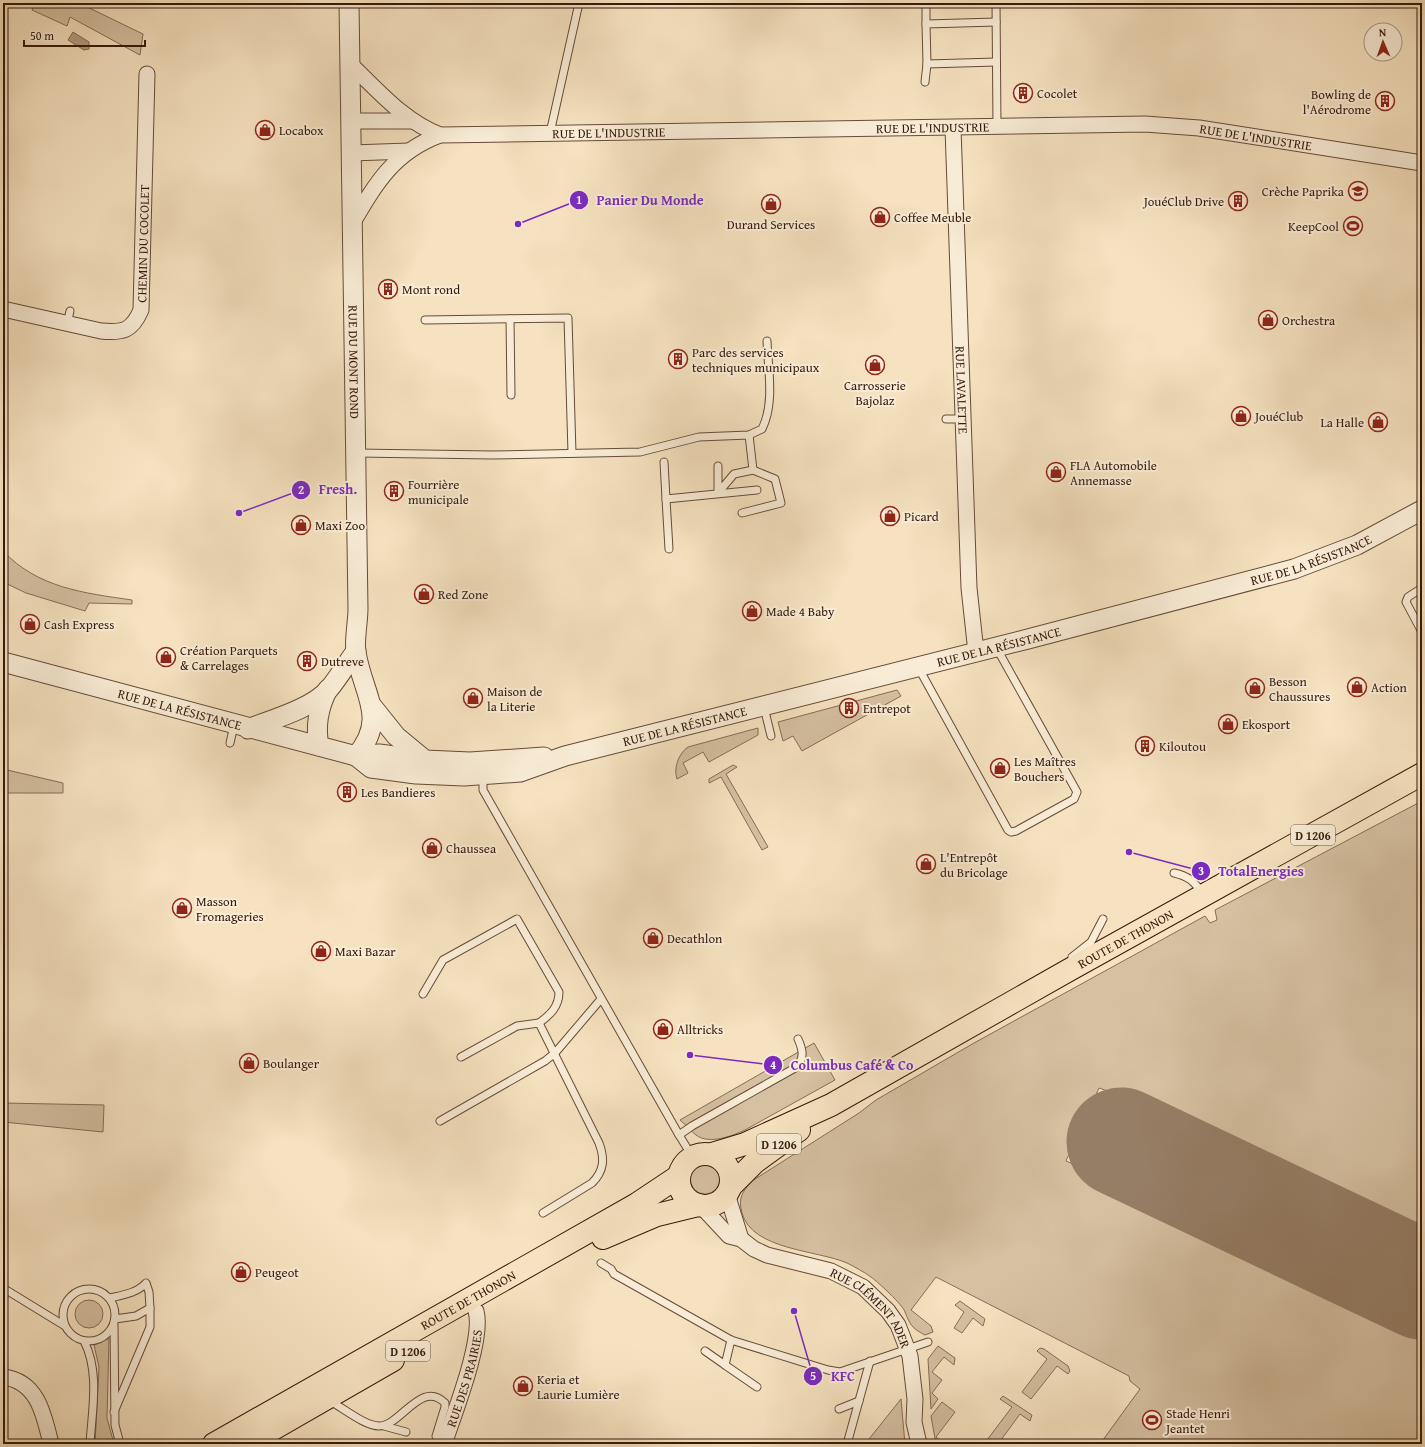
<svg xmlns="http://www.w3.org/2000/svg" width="1425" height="1447" viewBox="0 0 1425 1447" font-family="'Gentium Book Plus',serif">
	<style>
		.green { fill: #d5c0a1; stroke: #866c56 }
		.water { fill: #b59e82; stroke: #826952 }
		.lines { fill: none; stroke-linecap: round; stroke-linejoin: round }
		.runway { stroke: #967e66; stroke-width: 109 }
		.service-casing { stroke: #664b38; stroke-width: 9 }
		.minor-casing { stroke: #664b38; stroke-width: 17 }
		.tertiary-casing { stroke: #664b38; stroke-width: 21 }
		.primary-casing { stroke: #36190b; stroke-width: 24 }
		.service { stroke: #f9ecd6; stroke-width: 7 }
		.minor { stroke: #f9ecd6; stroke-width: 15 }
		.tertiary { stroke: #f9ecd6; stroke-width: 19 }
		.primary { stroke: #f6e2c0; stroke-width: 22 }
		.labels { text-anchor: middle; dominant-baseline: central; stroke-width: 4; stroke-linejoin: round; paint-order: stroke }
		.shield { fill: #f9ecd6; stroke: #705848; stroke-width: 1 }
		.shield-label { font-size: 12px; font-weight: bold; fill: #36190b }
		.poi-label { font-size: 13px; fill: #36190b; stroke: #f9ecd6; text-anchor: start }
		.street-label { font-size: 13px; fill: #36190b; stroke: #f9ecd6 }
		.leader { fill: none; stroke: #7b2cbf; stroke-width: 1.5 }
		.callout-dot { fill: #7b2cbf; stroke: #f9ecd6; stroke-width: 1.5 }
		.mark-label { font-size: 12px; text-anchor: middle; font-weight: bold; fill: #fff }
		.callout-label { font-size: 14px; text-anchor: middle; font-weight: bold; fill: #7b2cbf; stroke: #f9ecd6; stroke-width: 4; stroke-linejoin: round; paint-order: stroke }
	</style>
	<rect width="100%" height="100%" fill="#f6e2c0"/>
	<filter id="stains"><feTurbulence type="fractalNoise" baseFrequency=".005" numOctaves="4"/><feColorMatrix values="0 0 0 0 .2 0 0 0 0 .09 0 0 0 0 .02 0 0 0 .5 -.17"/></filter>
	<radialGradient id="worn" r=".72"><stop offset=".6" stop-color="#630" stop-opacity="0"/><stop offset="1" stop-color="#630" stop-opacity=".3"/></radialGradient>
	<g class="green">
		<polygon points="34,3 79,3 143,34 140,55 70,17 67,26 32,10"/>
		<path d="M3,551C38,588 84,593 132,600V604L89,603L85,611L26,593L3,582Z"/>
		<polygon points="897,690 901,696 802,751 793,736 783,741 778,722"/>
		<path d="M758,728V735L709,762L703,752L683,763L688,773L677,779C673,768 679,753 688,747Z"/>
		<polygon points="733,765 737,767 726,774 768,847 762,850 721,777 709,783 709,779"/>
		<polygon points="3,769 63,783 63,793 3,793"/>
		<path d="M1422,801V1233L1205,1127L1199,1133C1178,1111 1153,1100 1125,1088L1121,1096L1099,1088L1066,1161L1083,1168L1080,1175L1422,1338V1444H1100L1140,1389L1130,1381L1129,1376L936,1277L911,1310L931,1326L933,1332L925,1335C911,1328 910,1324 905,1312C903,1305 878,1282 871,1277C864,1272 855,1267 847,1263C817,1250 752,1250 742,1213C738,1198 742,1192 752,1181L859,1113L876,1100L974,1043L1205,916L1210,923L1217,920L1215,910Z"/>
		<path d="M814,1043L835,1080L745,1130C732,1136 709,1145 696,1135C691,1131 686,1125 680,1120Z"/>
		<polygon points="3,1103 104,1105 103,1132 3,1122"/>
		<circle cx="705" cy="1179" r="15"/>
		<circle cx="89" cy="1314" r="14"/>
		<polygon points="960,1301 985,1319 983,1326 973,1318 962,1333 954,1328 964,1312 955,1305"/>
		<polygon points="109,1338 107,1418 114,1444 95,1444 99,1367 94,1345"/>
		<polygon points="938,1346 955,1358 954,1365 944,1357 932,1372 942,1380 932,1393 938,1399 931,1409 928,1359"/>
		<polygon points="1040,1348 1044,1349 1068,1366 1070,1371 1068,1374 1057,1366 1031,1399 1022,1392 1047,1359 1037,1351"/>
		<polygon points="1003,1396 1032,1415 1030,1421 1020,1414 998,1444 984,1444 1012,1407 1000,1399"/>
		<polygon points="901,1399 905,1444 865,1444"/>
		<polygon points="942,1402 955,1412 936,1437 945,1444 936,1444 931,1416"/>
	</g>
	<polygon class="water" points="73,32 89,42 89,49 84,50 68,40"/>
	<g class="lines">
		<polyline class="runway" points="1121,1142 1422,1285"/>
		<defs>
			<g id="service">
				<polyline points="996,3 997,127"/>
				<polyline points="926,8 926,24"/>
				<polyline points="927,64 996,62"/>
				<polyline points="925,82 927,64 926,24 996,22"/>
				<polyline points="550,133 579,3"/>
				<polyline points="510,319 511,395"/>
				<polyline points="425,320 568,318 572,453"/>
				<polyline points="67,324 70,311"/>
				<polyline points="946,419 963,419"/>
				<path d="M357,453L492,455L640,452L699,437L749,435L762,429C775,403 768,369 767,341"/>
				<polyline points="664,462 666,499 757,490"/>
				<polyline points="718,466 718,493 734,474 753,470 749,435"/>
				<polyline points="666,499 669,549"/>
				<polyline points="742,513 781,503 775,479 753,470"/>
				<polyline points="1422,588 1408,597 1406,602 1422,632"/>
				<polyline points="918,667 1008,830 1011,832 1016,831 1074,799 1077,792 996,647"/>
				<polyline points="764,707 771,736"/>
				<polyline points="230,743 234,725"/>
				<polyline points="483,776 483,790 679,1135 692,1156"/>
				<path d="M1174,873C1188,876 1194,881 1202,893"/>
				<polyline points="1072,957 1091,942 1103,919"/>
				<path d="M423,994L443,960L517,919L559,992C559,1007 550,1015 539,1023"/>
				<path d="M461,1057L517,1026L539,1023L599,1143C605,1159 604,1171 592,1183L543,1213"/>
				<polyline points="440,1121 545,1061 555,1053 601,999"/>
				<path d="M679,1135L692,1126L795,1068C805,1059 803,1050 798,1039"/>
				<polyline points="601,1263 611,1269 614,1274 731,1340 828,1370 840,1372 928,1342"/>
				<polyline points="3,1288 65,1326"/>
				<circle cx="89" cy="1315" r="26"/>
				<path d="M110,1298C123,1295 137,1293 146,1283L149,1292L150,1308V1327L114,1412"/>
				<polyline points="115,1319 136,1316 150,1308"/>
				<polyline points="114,1325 115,1425 120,1444"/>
				<path d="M84,1341C100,1372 92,1410 90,1444"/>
				<polyline points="705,1351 725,1365 731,1340"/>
				<polyline points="725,1365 757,1387"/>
				<path d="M330,1401C343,1408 365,1426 379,1426C401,1426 421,1379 445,1403V1407L436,1436"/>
				<polyline points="839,1409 859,1401"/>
				<polyline points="384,1426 406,1432"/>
				<polyline points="847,1444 870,1361"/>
			</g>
			<g id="minor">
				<path d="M349,63C377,89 403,121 440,135"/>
				<polyline points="350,121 413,121"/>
				<path id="s1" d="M953,128L969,588L976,652"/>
				<polyline points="351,153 409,151"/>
				<path id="s2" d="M352,224C376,183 394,152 440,135L1145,124L1199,128L1422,163"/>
				<path id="s3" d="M3,309L101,331C123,333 132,331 141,310L147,74"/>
				<polyline points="727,1194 741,1239"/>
				<path id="s4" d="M701,1206L729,1236L741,1239L754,1249L767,1255L831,1271L863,1287L888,1311L898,1325L910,1356L915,1399L914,1422L919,1444"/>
				<path d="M3,1377C38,1381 44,1415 51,1444"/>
				<path id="s5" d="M444,1444C454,1414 484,1339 476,1311"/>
			</g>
			<g id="tertiary">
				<path id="s6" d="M349,3L358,609C358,621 354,641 356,652C362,693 389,718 356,756"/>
				<path id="s7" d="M3,662L356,756L379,754L425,760L470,762L544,757"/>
				<polyline points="372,706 396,736 425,760"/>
				<path d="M248,729C273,719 311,709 329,689C339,677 347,663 356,651"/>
				<path d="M319,746C315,726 318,708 328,689"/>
				<path id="s8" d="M356,756L371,768L416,774L464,776L520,772L565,756L1028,639L1294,569L1357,545L1422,510"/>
			</g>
			<g id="primary">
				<circle cx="705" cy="1180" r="26"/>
				<path id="s9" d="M712,1154L745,1144L831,1105L1069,970L1422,774"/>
				<polyline points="731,1186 755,1162 799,1130"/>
				<polyline points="603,1238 657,1215 698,1205"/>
				<path id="s10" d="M214,1444L637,1204L679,1176"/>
				<polyline points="247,1444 393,1360"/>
			</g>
		</defs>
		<use href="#service" class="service-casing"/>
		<use href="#minor" class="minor-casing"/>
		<use href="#tertiary" class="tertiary-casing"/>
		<use href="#primary" class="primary-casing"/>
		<use href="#service" class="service"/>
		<use href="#minor" class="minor"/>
		<use href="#tertiary" class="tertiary"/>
		<use href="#primary" class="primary"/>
	</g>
	<defs>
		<symbol id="building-ring" viewBox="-11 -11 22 22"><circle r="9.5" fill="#f9ecd6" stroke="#8f2418" stroke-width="1.5"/><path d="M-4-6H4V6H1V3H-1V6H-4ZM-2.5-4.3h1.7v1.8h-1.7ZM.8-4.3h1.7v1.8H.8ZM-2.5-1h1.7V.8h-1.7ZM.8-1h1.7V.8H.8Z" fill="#8f2418"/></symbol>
		<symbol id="shop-ring" viewBox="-11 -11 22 22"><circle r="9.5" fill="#f9ecd6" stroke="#8f2418" stroke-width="1.5"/><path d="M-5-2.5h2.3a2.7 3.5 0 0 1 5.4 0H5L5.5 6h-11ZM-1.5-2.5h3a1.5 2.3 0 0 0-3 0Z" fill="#8f2418"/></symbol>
		<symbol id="school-ring" viewBox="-11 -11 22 22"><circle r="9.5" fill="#f9ecd6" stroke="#8f2418" stroke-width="1.5"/><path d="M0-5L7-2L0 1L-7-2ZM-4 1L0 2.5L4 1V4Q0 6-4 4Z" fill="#8f2418"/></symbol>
		<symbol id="stadium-ring" viewBox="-11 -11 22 22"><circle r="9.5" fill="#f9ecd6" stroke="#8f2418" stroke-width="1.5"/><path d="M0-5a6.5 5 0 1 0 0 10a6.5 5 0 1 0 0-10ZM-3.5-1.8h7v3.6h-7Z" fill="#8f2418"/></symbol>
	</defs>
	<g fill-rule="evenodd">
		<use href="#building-ring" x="1012" y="82" width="22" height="22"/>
		<use href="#building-ring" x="1374" y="90" width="22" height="22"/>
		<use href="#shop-ring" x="254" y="119" width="22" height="22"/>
		<use href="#school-ring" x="1347" y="180" width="22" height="22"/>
		<use href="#building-ring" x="1227" y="190" width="22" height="22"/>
		<use href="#shop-ring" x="760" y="193" width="22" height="22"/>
		<use href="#shop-ring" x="869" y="206" width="22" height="22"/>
		<use href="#stadium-ring" x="1342" y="215" width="22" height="22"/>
		<use href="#building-ring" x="377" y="278" width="22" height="22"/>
		<use href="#shop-ring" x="1257" y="309" width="22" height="22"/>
		<use href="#building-ring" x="667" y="348" width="22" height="22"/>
		<use href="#shop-ring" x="864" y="354" width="22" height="22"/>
		<use href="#shop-ring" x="1230" y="405" width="22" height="22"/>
		<use href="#shop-ring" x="1367" y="411" width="22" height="22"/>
		<use href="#shop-ring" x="1045" y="461" width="22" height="22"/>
		<use href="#building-ring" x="383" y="480" width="22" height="22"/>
		<use href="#shop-ring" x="879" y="505" width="22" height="22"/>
		<use href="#shop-ring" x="290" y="514" width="22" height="22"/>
		<use href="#shop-ring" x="413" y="583" width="22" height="22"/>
		<use href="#shop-ring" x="741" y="600" width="22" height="22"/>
		<use href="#shop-ring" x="19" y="613" width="22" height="22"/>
		<use href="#shop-ring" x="155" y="646" width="22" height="22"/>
		<use href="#building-ring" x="296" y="650" width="22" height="22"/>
		<use href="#shop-ring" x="1346" y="676" width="22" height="22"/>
		<use href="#shop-ring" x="1244" y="677" width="22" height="22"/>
		<use href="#shop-ring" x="462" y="687" width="22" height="22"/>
		<use href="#building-ring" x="838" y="697" width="22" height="22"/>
		<use href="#shop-ring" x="1217" y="713" width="22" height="22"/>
		<use href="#building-ring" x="1134" y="735" width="22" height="22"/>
		<use href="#shop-ring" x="989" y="757" width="22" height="22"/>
		<use href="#building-ring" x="336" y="781" width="22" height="22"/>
		<use href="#shop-ring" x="421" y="837" width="22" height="22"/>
		<use href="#shop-ring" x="915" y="853" width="22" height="22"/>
		<use href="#shop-ring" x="171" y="897" width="22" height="22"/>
		<use href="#shop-ring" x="642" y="927" width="22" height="22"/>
		<use href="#shop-ring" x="310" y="940" width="22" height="22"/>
		<use href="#shop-ring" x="652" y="1018" width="22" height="22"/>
		<use href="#shop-ring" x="238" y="1052" width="22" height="22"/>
		<use href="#shop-ring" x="230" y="1261" width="22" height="22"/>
		<use href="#shop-ring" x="512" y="1375" width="22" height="22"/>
		<use href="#stadium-ring" x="1141" y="1409" width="22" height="22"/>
	</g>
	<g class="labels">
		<g class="shield">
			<rect x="1291" y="825" width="44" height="20" rx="3"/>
			<rect x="757" y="1134" width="44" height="20" rx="3"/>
			<rect x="386" y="1341" width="44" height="20" rx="3"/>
		</g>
		<g class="shield-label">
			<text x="1313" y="835">D 1206</text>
			<text x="779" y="1144">D 1206</text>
			<text x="408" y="1351">D 1206</text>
		</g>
		<g class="poi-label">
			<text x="1037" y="93">Cocolet</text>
			<text x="1371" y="94" text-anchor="end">Bowling de<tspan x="1371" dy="15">l'Aérodrome</tspan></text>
			<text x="279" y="130">Locabox</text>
			<text x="1344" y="191" text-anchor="end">Crèche Paprika</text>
			<text x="1224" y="201" text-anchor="end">JouéClub Drive</text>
			<text x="894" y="217">Coffee Meuble</text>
			<text x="771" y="224" text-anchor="middle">Durand Services</text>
			<text x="1339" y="226" text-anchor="end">KeepCool</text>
			<text x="402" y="289">Mont rond</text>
			<text x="1282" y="320">Orchestra</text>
			<text x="692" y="352">Parc des services<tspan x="692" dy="15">techniques municipaux</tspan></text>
			<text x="875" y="385" text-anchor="middle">Carrosserie<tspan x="875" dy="15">Bajolaz</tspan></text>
			<text x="1255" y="416">JouéClub</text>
			<text x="1364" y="422" text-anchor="end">La Halle</text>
			<text x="1070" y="465">FLA Automobile<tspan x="1070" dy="15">Annemasse</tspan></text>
			<text x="408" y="484">Fourrière<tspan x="408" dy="15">municipale</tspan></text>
			<text x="904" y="516">Picard</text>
			<text x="315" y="525">Maxi Zoo</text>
			<text x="438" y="594">Red Zone</text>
			<text x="766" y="611">Made 4 Baby</text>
			<text x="44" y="624">Cash Express</text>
			<text x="180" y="650">Création Parquets<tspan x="180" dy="15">&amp; Carrelages</tspan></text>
			<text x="321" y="661">Dutreve</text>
			<text x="1269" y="681">Besson<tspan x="1269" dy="15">Chaussures</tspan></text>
			<text x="1371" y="687">Action</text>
			<text x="487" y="691">Maison de<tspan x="487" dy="15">la Literie</tspan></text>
			<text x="863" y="708">Entrepot</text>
			<text x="1242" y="724">Ekosport</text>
			<text x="1159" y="746">Kiloutou</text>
			<text x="1014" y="761">Les Maîtres<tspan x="1014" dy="15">Bouchers</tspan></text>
			<text x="361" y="792">Les Bandieres</text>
			<text x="446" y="848">Chaussea</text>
			<text x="940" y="857">L'Entrepôt<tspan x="940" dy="15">du Bricolage</tspan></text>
			<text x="196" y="901">Masson<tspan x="196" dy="15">Fromageries</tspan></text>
			<text x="667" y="938">Decathlon</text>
			<text x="335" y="951">Maxi Bazar</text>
			<text x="677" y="1029">Alltricks</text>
			<text x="263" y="1063">Boulanger</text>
			<text x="255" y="1272">Peugeot</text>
			<text x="537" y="1379">Keria et<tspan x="537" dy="15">Laurie Lumière</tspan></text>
			<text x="1166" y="1413">Stade Henri<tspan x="1166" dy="15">Jeantet</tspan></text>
		</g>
		<g class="street-label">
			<text stroke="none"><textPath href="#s2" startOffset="621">RUE DE L'INDUSTRIE</textPath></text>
			<text stroke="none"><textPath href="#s2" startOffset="297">RUE DE L'INDUSTRIE</textPath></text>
			<text stroke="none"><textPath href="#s2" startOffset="945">RUE DE L'INDUSTRIE</textPath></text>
			<text stroke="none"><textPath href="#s3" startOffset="217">CHEMIN DU COCOLET</textPath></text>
			<text stroke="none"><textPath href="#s6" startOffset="359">RUE DU MONT ROND</textPath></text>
			<text stroke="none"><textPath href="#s1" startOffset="262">RUE LAVALETTE</textPath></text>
			<text stroke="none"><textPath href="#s8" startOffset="988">RUE DE LA RÉSISTANCE</textPath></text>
			<text stroke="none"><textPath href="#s8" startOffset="664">RUE DE LA RÉSISTANCE</textPath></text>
			<text stroke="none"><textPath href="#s7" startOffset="183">RUE DE LA RÉSISTANCE</textPath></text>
			<text stroke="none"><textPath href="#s8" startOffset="340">RUE DE LA RÉSISTANCE</textPath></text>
			<text stroke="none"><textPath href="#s9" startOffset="467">ROUTE DE THONON</textPath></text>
			<text stroke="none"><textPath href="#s10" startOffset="292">ROUTE DE THONON</textPath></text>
			<text stroke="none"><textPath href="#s4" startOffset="206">RUE CLÉMENT ADER</textPath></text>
			<text stroke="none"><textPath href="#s5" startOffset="69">RUE DES PRAIRIES</textPath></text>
		</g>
	</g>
	<path class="leader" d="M518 224L579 200M239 513L301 490M1129 852L1201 871M690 1055L773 1065M794 1311L813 1376"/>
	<g class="callout-dot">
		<circle cx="518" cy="224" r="4"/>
		<circle cx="239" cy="513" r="4"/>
		<circle cx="1129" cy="852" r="4"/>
		<circle cx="690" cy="1055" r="4"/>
		<circle cx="794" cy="1311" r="4"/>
		<circle cx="579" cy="200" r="10"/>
		<circle cx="301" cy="490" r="10"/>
		<circle cx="1201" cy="871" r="10"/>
		<circle cx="773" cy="1065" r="10"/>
		<circle cx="813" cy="1376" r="10"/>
	</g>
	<g class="mark-label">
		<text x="579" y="204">1</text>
		<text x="301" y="494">2</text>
		<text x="1201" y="875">3</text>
		<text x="773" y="1069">4</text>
		<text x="813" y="1380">5</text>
	</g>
	<g class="callout-label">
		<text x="650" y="205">Panier Du Monde</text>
		<text x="338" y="494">Fresh.</text>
		<text x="1261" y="876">TotalEnergies</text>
		<text x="852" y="1070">Columbus Café &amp; Co</text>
		<text x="843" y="1381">KFC</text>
	</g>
	<rect width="1425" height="1447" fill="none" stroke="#f6e2c0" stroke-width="16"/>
	<rect x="4" y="4" width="1417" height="1439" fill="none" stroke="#36190b" stroke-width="2"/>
	<rect x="8" y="8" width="1409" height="1431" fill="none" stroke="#36190b"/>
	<g transform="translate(1383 42) rotate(358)"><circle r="19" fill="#f9ecd6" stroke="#ab9885"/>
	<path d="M0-3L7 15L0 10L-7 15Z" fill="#8f2418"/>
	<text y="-6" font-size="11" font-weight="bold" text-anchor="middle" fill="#36190b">N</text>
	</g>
	<path d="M24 40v6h121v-6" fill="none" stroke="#36190b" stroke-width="2"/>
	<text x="30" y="40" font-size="12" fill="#36190b" stroke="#f9ecd6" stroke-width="3" paint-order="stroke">50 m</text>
	<rect width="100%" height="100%" filter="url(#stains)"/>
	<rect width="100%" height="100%" fill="url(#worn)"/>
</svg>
